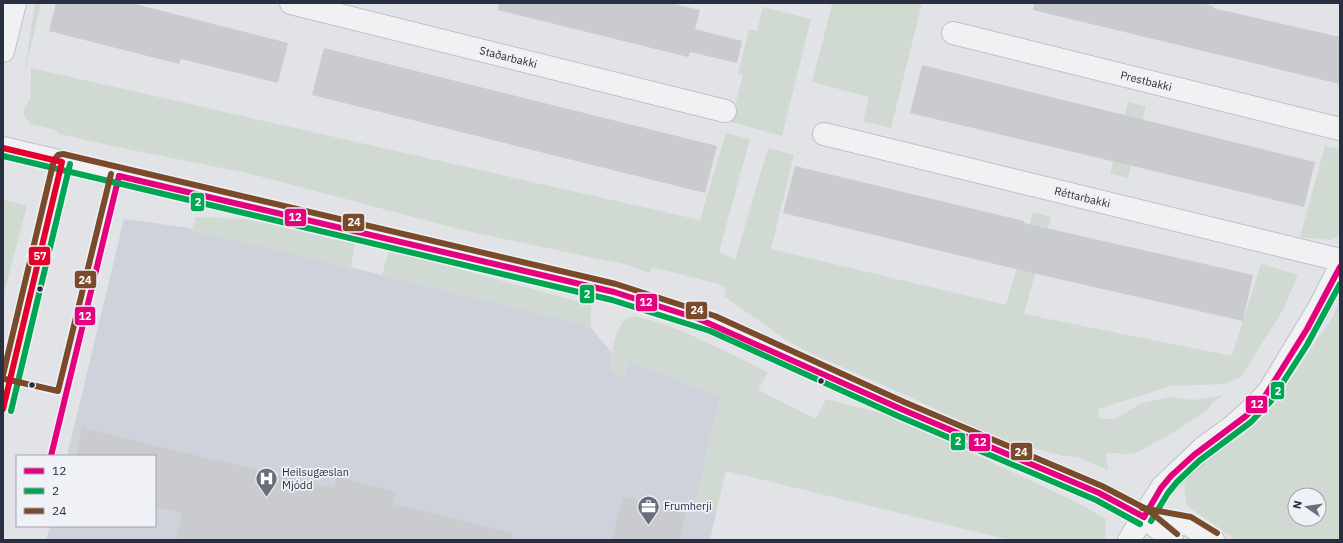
<svg xmlns="http://www.w3.org/2000/svg" width="1343" height="543" viewBox="0 0 1343 543" font-family="'IBM Plex Sans',sans-serif">
	<style>
		.built { fill: #cfd2da }
		.green { fill: #d0dad2; fill-rule: evenodd }
		.building { fill: #c9cbcf }
		.lines { fill: none; stroke-linecap: round; stroke-linejoin: round }
		.minor-casing { stroke: #bfc1c5; stroke-width: 24 }
		.minor { stroke: #f1f1f3; stroke-width: 22 }
		.bus-1-casing { stroke: #eff1f7; stroke-width: 9 }
		.bus-2-casing { stroke: #eff1f7; stroke-width: 9 }
		.bus-3-casing { stroke: #eff1f7; stroke-width: 9 }
		.bus-4-casing { stroke: #eff1f7; stroke-width: 9 }
		.bus-1 { stroke: #e5007d; stroke-width: 6 }
		.bus-2 { stroke: #00a651; stroke-width: 6 }
		.bus-3 { stroke: #7a4b2a; stroke-width: 6 }
		.bus-4 { stroke: #e4002b; stroke-width: 6 }
		.bus-dot { fill: #272f41; stroke: #eff1f7; stroke-width: 1.5 }
		.labels { text-anchor: middle; dominant-baseline: central; stroke-width: 3.5; stroke-linejoin: round; paint-order: stroke }
		.street-label { font-size: 11px; fill: #272f41; stroke: #eff1f7 }
		.poi-label { font-size: 11px; fill: #272f41; stroke: #eff1f7; text-anchor: start }
		.line-badge { stroke: #eff1f7; stroke-width: 1.5 }
		.badge-label { font-size: 11px; text-anchor: middle; font-weight: bold; fill: #fff }
	</style>
	<rect width="100%" height="100%" fill="#e1e3e7"/>
	<polygon class="built" points="124,219 190,228 582,324 591,328 612,353 611,368 623,377 630,362 721,396 694,508 716,513 710,540 46,540 50,526 155,526 155,456 67,456"/>
	<g class="green">
		<polygon points="35,3 41,3 24,75"/>
		<polygon points="825,3 922,3 891,128 863,121 869,97 812,82 832,5"/>
		<polygon points="763,7 811,19 782,136 731,122 743,74 738,73 749,29 757,31"/>
		<polygon points="31,68 700,220 726,133 750,139 719,252 735,260 768,148 794,155 771,249 1006,305 1033,212 1051,217 1024,314 1232,356 1261,264 1298,275 1283,310 1241,377 1225,384 1171,386 1098,409 1100,419 1115,419 1142,403 1171,397 1193,400 1223,395 1210,405 1210,408 1169,435 1138,452 1120,455 1120,453 1106,453 1108,470 1077,457 1063,456 998,439 912,398 806,351 786,340 724,296 726,289 722,285 652,267 649,273 628,265 466,231 247,173 112,146 60,134 56,130 31,124 24,116 24,107 31,99"/>
		<polygon points="1128,102 1146,106 1128,178 1110,174"/>
		<polygon points="1325,146 1340,149 1340,234 1331,240 1300,237"/>
		<polygon points="3,200 27,205 3,298"/>
		<polygon points="196,217 247,219 355,244 351,267 191,231"/>
		<polygon points="389,250 591,305 591,328 582,324 382,275"/>
		<path d="M1340,299V540H1236L1187,506L1184,487L1188,472L1242,436L1269,409L1332,318ZM1295,495H1319V519H1295Z"/>
		<path d="M635,316C682,327 725,352 768,372L758,390L816,419L826,399L898,418L1080,504L1105,519V540H1010L726,471L716,513L694,508L721,396L630,362L624,377L611,368C612,351 614,332 625,319Z"/>
	</g>
	<g class="building">
		<polygon points="56,3 131,3 288,43 278,83 181,59 179,64 49,31"/>
		<polygon points="499,3 670,3 700,10 695,29 742,41 737,63 690,52 688,57 498,10"/>
		<polygon points="1034,3 1201,3 1213,6 1213,8 1340,37 1340,84 1033,10"/>
		<polygon points="324,48 717,146 705,193 312,95"/>
		<polygon points="922,65 1315,162 1304,207 910,113"/>
		<polygon points="795,166 1024,221 1024,223 1253,275 1243,321 1028,272 783,213"/>
		<polygon points="82,428 334,488 337,477 396,492 393,504 512,533 511,540 176,540 182,513 155,507 155,456 76,456"/>
		<polygon points="623,496 686,512 679,540 612,540"/>
	</g>
	<g class="lines">
		<defs>
			<g id="minor">
				<path id="s1" d="M291,3L725,111"/>
				<path id="s2" d="M953,33L1340,129"/>
				<polyline points="3,51 15,3"/>
				<path id="s3" d="M824,134L1340,260"/>
				<polyline points="3,148 614,292 713,324 901,409 1099,493 1144,517 1172,540"/>
				<polyline points="1145,517 1189,525 1213,540"/>
				<polyline points="1129,540 1162,487 1203,448 1232,427 1257,404 1269,391 1319,308 1340,267"/>
			</g>
		</defs>
		<use href="#minor" class="minor-casing"/>
		<use href="#minor" class="minor"/>
		<defs>
			<g id="bus-1">
				<polyline points="119,176 614,292 699,319 901,409 1099,493 1144,517"/>
				<polyline points="51,456 119,176"/>
				<polyline points="1144,517 1161,488 1171,476 1194,455 1246,416 1265,396 1307,329 1340,267"/>
			</g>
			<g id="bus-2">
				<polyline points="3,156 612,300 710,331 898,416 1096,500 1140,524"/>
				<polyline points="11,411 70,164"/>
				<polyline points="1151,521 1168,493 1177,482 1199,461 1251,422 1271,401 1307,345 1340,284"/>
			</g>
			<g id="bus-3">
				<polyline points="3,375 54,160 58,155 63,154 616,284 715,316 904,402 1102,486 1148,510 1177,534"/>
				<polyline points="5,379 58,391 111,174"/>
				<polyline points="1142,508 1191,517 1217,533"/>
			</g>
			<polyline id="bus-4" points="3,148 62,162 3,409"/>
		</defs>
		<use href="#bus-1" class="bus-1-casing"/>
		<use href="#bus-2" class="bus-2-casing"/>
		<use href="#bus-3" class="bus-3-casing"/>
		<use href="#bus-4" class="bus-4-casing"/>
		<use href="#bus-1" class="bus-1"/>
		<use href="#bus-2" class="bus-2"/>
		<use href="#bus-3" class="bus-3"/>
		<use href="#bus-4" class="bus-4"/>
	</g>
	<defs>
		<symbol id="hospital-pin" viewBox="-11 -11 22 30"><path d="M0 17L-7.5 6A9.5 9.5 0 1 1 7.5 6Z" fill="#686e7b" stroke="#eff1f7"/><path d="M-5-5h3v3.5h4V-5h3V5h-3V1.5h-4V5h-3Z" fill="#fff"/></symbol>
		<symbol id="office-pin" viewBox="-11 -11 22 30"><path d="M0 17L-7.5 6A9.5 9.5 0 1 1 7.5 6Z" fill="#686e7b" stroke="#eff1f7"/><path d="M-6-3h4V-5.5h4V-3h4V5H-6ZM-1-4.5V-3h2v-1.5ZM-6 0V1H6V0Z" fill="#fff"/></symbol>
	</defs>
	<g fill-rule="evenodd">
		<use href="#hospital-pin" x="254" y="466" width="25" height="34"/>
		<use href="#office-pin" x="636" y="494" width="25" height="34"/>
	</g>
	<g class="bus-dot">
		<circle cx="40" cy="289" r="3.5"/>
		<circle cx="821" cy="381" r="3.5"/>
		<circle cx="32" cy="385" r="3.5"/>
	</g>
	<g class="labels">
		<g class="street-label">
			<text stroke="none"><textPath href="#s1" startOffset="224">Staðarbakki</textPath></text>
			<text stroke="none"><textPath href="#s2" startOffset="199">Prestbakki</textPath></text>
			<text stroke="none"><textPath href="#s3" startOffset="266">Réttarbakki</textPath></text>
		</g>
		<g class="poi-label">
			<text x="282" y="472">Heilsugæslan<tspan x="282" dy="13">Mjódd</tspan></text>
			<text x="664" y="506">Frumherji</text>
		</g>
	</g>
	<g class="line-badge">
		<rect x="190" y="192" width="15" height="20" rx="4" fill="#00a651"/>
		<rect x="284" y="208" width="23" height="19" rx="4" fill="#e5007d"/>
		<rect x="342" y="213" width="23" height="19" rx="4" fill="#7a4b2a"/>
		<rect x="28" y="246" width="23" height="20" rx="4" fill="#e4002b"/>
		<rect x="74" y="270" width="23" height="19" rx="4" fill="#7a4b2a"/>
		<rect x="579" y="284" width="16" height="20" rx="4" fill="#00a651"/>
		<rect x="635" y="293" width="23" height="19" rx="4" fill="#e5007d"/>
		<rect x="685" y="301" width="23" height="19" rx="4" fill="#7a4b2a"/>
		<rect x="74" y="306" width="22" height="20" rx="4" fill="#e5007d"/>
		<rect x="1270" y="381" width="15" height="19" rx="4" fill="#00a651"/>
		<rect x="1245" y="395" width="23" height="19" rx="4" fill="#e5007d"/>
		<rect x="950" y="432" width="16" height="19" rx="4" fill="#00a651"/>
		<rect x="968" y="433" width="23" height="19" rx="4" fill="#e5007d"/>
		<rect x="1010" y="442" width="23" height="19" rx="4" fill="#7a4b2a"/>
	</g>
	<g class="badge-label">
		<text x="198" y="206">2</text>
		<text x="295" y="221">12</text>
		<text x="354" y="226">24</text>
		<text x="40" y="260">57</text>
		<text x="85" y="284">24</text>
		<text x="587" y="298">2</text>
		<text x="646" y="306">12</text>
		<text x="697" y="314">24</text>
		<text x="85" y="320">12</text>
		<text x="1278" y="395">2</text>
		<text x="1257" y="408">12</text>
		<text x="958" y="445">2</text>
		<text x="980" y="446">12</text>
		<text x="1021" y="456">24</text>
	</g>
	<rect width="1343" height="543" fill="none" stroke="#272f41" stroke-width="8"/>
	<rect x="16" y="455" width="140" height="72" fill="#eff1f7" stroke="#9fa3ae"/>
	<rect x="24" y="468" width="20" height="6" fill="#e5007d" stroke="#9fa3ae"/>
	<text x="52" y="475" font-size="12" fill="#272f41">12</text>
	<rect x="24" y="488" width="20" height="6" fill="#00a651" stroke="#9fa3ae"/>
	<text x="52" y="495" font-size="12" fill="#272f41">2</text>
	<rect x="24" y="508" width="20" height="6" fill="#7a4b2a" stroke="#9fa3ae"/>
	<text x="52" y="515" font-size="12" fill="#272f41">24</text>
	<g transform="translate(1307 507) rotate(283)"><circle r="19" fill="#eff1f7" stroke="#9fa3ae"/>
	<path d="M0-3L7 15L0 10L-7 15Z" fill="#686e7b"/>
	<text y="-6" font-size="11" font-weight="bold" text-anchor="middle" fill="#272f41">N</text>
	</g>
</svg>
